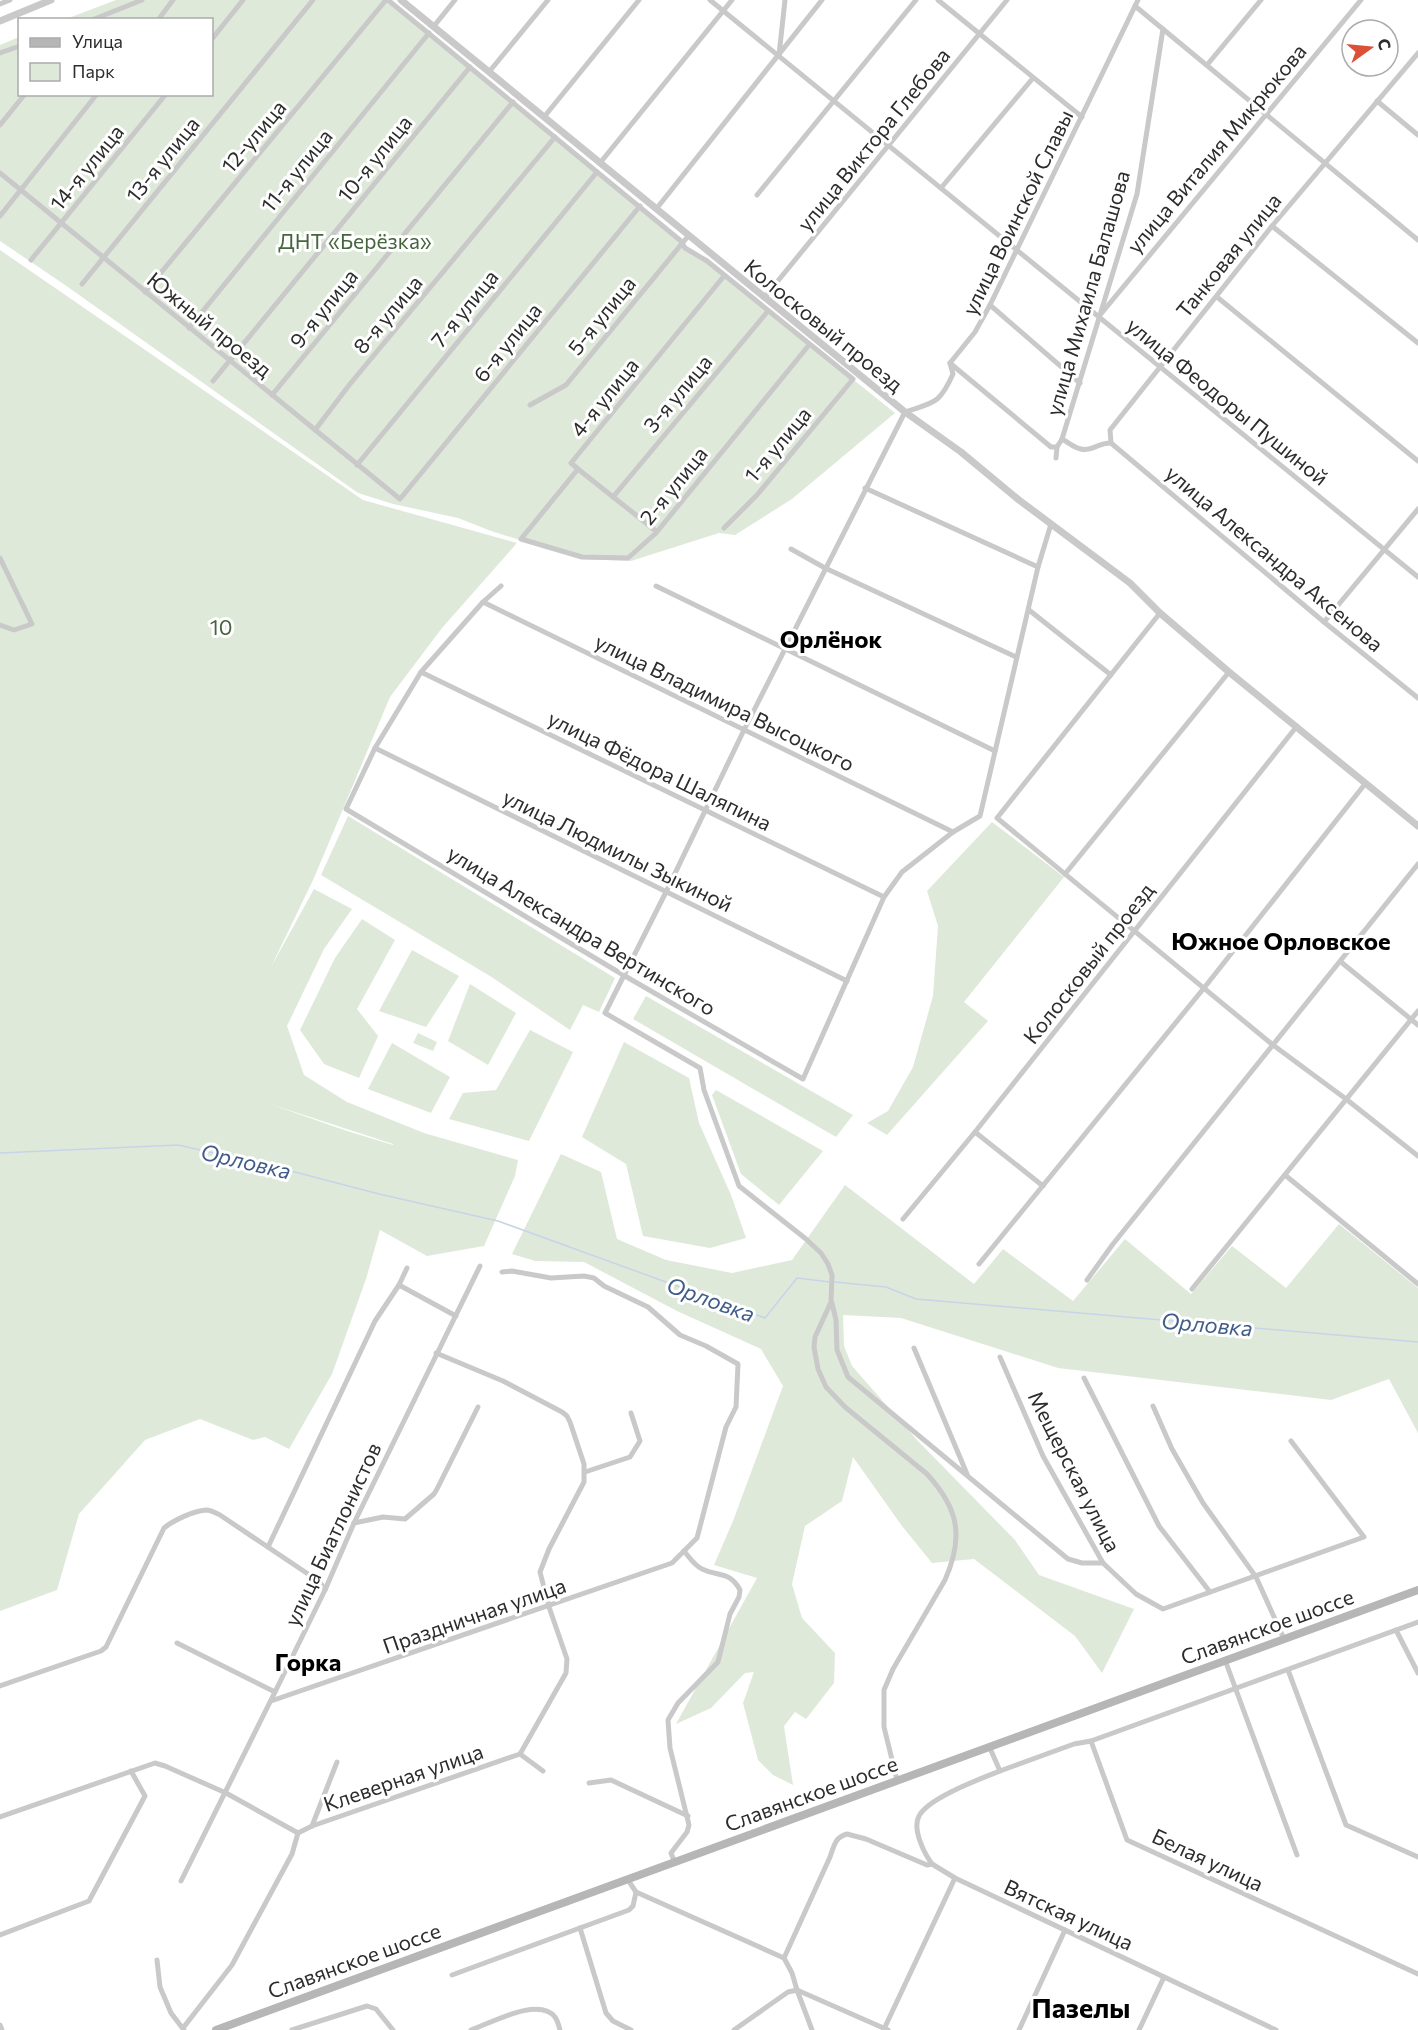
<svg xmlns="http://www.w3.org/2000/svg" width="1418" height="2030" viewBox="0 0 1418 2030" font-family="Commissioner,sans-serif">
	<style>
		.green { fill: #dfe9da; fill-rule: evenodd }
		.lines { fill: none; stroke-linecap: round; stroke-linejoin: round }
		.stream { stroke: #c7d4e8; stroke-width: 1.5 }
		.minor { stroke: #c9c9c9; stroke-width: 5 }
		.tertiary { stroke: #c9c9c9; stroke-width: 7 }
		.secondary { stroke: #b6b6b6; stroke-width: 8 }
		.labels { text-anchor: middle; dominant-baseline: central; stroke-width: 6; stroke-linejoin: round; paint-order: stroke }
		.street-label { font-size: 21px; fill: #2c2c2c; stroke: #fff }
		.park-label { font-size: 21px; fill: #46653d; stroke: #fff }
		.water-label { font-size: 22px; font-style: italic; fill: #405c89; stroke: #fff }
		.quarter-label { font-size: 24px; font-weight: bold; fill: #000; stroke: #fff }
		.district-label { font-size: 27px; font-weight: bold; fill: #000; stroke: #fff }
	</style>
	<rect width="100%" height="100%" fill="#fff"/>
	<g class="green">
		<polygon points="116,0 385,0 598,175 895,413 792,499 735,535 719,533 631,561 581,559 491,531 458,518 393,504 358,493 65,285 0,241 0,45 19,37 20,94 212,94 212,20 66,19"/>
		<path d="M0,250L363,500L517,543L442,628L390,697L314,878L271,967L314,889L352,909L324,949L287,1026L304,1075L347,1102L424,1133L518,1160L515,1176L484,1246L427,1256L380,1230L366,1279L332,1374L289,1449L265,1437L253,1440L200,1419L145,1440L79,1514L57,1590L0,1611ZM270,1104L393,1144V1145L344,1130Z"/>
		<polygon points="348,816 615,978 599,1012 583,1005 570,1030 490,976 321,875"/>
		<polygon points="992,822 1064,877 964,1002 988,1021 887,1135 867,1123 888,1111 913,1067 933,996 938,926 927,891"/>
		<polygon points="362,919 395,940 357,1009 378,1036 359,1078 324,1064 300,1030 335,958"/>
		<polygon points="412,950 459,976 426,1027 379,1011"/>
		<polygon points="470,984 516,1013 488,1065 448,1041"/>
		<polygon points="646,996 853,1115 836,1137 633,1019"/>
		<polygon points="530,1030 573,1052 529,1141 449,1119 463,1093 496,1090"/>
		<polygon points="418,1033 437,1042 433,1051 413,1043"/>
		<polygon points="624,1042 689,1078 699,1123 731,1195 746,1238 710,1248 643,1236 626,1164 582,1137"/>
		<polygon points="392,1043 450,1077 431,1113 368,1089"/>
		<polygon points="716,1090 823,1151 779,1205 741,1174 712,1095"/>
		<polygon points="561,1154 601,1172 617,1239 666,1260 732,1273 792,1260 845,1185 974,1284 1003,1249 1073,1301 1125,1239 1191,1294 1232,1246 1286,1288 1339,1224 1418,1288 1418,1433 1389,1379 1331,1400 1058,1368 901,1318 843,1315 844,1346 852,1366 917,1440 1015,1540 1039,1575 1134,1609 1102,1673 1075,1636 974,1559 932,1563 902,1526 853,1457 842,1501 805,1526 792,1584 802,1618 835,1653 834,1683 806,1719 795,1712 784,1726 793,1785 773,1775 758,1760 743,1703 754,1672 745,1673 711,1708 676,1724 757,1578 714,1565 733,1521 783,1386 761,1349 677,1311 584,1262 535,1261 512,1254"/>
	</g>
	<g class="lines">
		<g class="stream">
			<polyline points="0,1153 178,1145 272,1166 379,1194 498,1221 765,1318 797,1278 830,1282"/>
			<polyline points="835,1282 886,1287 916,1299 1418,1342"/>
		</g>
		<g class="minor">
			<polyline points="388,0 681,241 685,248 707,261 853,379 757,495 724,528"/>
			<polyline points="710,0 1418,577"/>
			<polyline points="938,0 1082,117"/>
			<polyline points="0,4 10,0"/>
			<polyline points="1135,6 1418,240"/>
			<polyline points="92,20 142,0"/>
			<polyline points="158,20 173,0"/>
			<polyline points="434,26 455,0"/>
			<polyline points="212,39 243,0"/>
			<polyline points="0,53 20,46"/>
			<polyline points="779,55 785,0"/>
			<polyline points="1207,65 1261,0"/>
			<polyline points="489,72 548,0"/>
			<polyline points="1377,101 1418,135"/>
			<polyline points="544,117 639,0"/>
			<polyline points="0,125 25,94"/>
			<polyline points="600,163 732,0"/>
			<polyline points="0,173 400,499 640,206"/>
			<polyline points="941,188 1033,78"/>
			<polyline points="757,195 916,0"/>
			<polyline points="657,208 822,0"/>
			<polyline points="0,216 97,94"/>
			<polyline points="1272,226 1418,343"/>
			<polyline points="31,260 166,94"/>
			<polyline points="724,276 571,463 578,469 521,539 582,557 628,558 656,533 809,345"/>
			<polyline points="82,284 313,0"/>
			<polyline points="145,292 386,0"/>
			<polyline points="1217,297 1418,461"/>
			<polyline points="764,298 1007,0"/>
			<polyline points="990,305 1080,383"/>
			<polyline points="1100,315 1361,0"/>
			<polyline points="189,328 429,33"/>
			<polyline points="950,363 975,332 990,305 1138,0"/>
			<polyline points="951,364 1051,447 1057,447"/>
			<polyline points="213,381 470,67"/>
			<polyline points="272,395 513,102"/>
			<polyline points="530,405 566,385 689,235"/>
			<polyline points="315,430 350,384 555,137"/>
			<path d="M1062,439C1068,442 1074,448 1081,449C1091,452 1100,442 1111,443L1110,430L1272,226L1418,53"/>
			<polyline points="1111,443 1324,622 1418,698"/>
			<polyline points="1056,458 1057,447 1062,439 1137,194 1163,29"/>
			<polyline points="357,465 597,172"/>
			<polyline points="578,469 656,531"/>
			<polyline points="865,488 1038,567"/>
			<polyline points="613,497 768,311"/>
			<polyline points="791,549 825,568 1016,657"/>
			<polyline points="0,558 32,624 14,630 0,625"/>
			<polyline points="501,586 483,602 421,672 375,748 346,809 625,976 803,1079 884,897 902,872 953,832 980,816 1038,567 1051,524"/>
			<polyline points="656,586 995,751"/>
			<polyline points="483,602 953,832"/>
			<polyline points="1029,610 1111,675"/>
			<polyline points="1160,613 997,818 1273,1045 1346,1099 1418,1156"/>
			<polyline points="1324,622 1418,509"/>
			<polyline points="421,672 884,897"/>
			<polyline points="375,748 847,981"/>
			<polyline points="1065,874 1229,672"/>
			<polyline points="1341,962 1418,1025"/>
			<polyline points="975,1132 1043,1186"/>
			<polyline points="1285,1175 1418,1284"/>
			<polyline points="903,1219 975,1132 1297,726"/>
			<polyline points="979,1264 1204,988 1365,784"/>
			<polyline points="1087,1280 1113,1244 1418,864"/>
			<polyline points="399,1285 456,1316"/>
			<polyline points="1192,1289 1418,1011"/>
			<polyline points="832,1303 836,1320 837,1350 848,1377 1068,1559 1082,1563 1103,1563"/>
			<polyline points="914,1348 967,1474"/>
			<polyline points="1000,1357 1043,1456 1103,1563 1136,1594 1163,1609 1364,1537 1291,1441"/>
			<polyline points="1084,1378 1159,1526 1210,1592"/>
			<polyline points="1153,1406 1172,1449 1203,1503 1256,1577 1284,1639"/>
			<polyline points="585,1472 630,1457 640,1441 631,1413"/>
			<polyline points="354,1523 383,1517 405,1519 434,1494 437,1489 478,1407"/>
			<polyline points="268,1547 375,1321 399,1285 407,1268"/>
			<polyline points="1396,1630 1418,1673"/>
			<polyline points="177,1643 275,1692"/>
			<polyline points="1225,1660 1297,1855"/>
			<polyline points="1288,1670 1346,1825 1418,1857"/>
			<path d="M0,1686L101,1651L106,1647L164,1528C174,1520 193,1511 206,1510C211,1510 216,1513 220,1515L320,1582L325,1590"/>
			<polyline points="271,1701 672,1563 697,1538 726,1427 736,1407 738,1364 706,1346 680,1335 648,1307 604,1286 594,1278 584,1276 551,1278 512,1271 502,1272"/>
			<polyline points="1091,1741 1418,1622"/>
			<polyline points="989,1746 1000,1771 1074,1744 1091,1741 1127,1840 1418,1974"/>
			<polyline points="520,1754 543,1771"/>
			<path d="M897,1780L884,1727V1690L893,1669L945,1580C964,1537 959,1509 927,1474L845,1407L826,1387L818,1369L814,1347L815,1337L831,1302L832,1275L828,1264L821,1253L806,1239L739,1186L704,1090L700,1068L605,1013L666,892L744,730L905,412C934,402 939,405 953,374L950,363"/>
			<polyline points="589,1783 611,1780 688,1816"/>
			<polyline points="0,1817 155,1763 165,1766 226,1793 298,1833"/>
			<polyline points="312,1826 337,1762"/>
			<polyline points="298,1833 312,1826 520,1754 566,1673 567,1659 549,1607 540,1572 549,1549 584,1482 584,1464 570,1422 567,1416 562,1412 503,1381 436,1353"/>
			<path d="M675,1863L671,1853L687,1832L689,1825L670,1748L668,1720L678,1703L718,1662L730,1614L739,1597L740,1590C730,1571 719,1577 702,1569C695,1566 689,1557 684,1551"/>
			<path d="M932,1864C924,1853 912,1829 919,1816C928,1798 980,1779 1000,1771"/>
			<polyline points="628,1880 636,1892 784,1958 792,1973 797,1990 888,2030"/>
			<polyline points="181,1881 275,1692 325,1590 354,1523 480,1266"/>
			<polyline points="580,1928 606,2013 613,2021 631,2030"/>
			<polyline points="0,1935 89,1901 145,1796 131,1771"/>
			<path d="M784,1958L830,1857C834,1846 835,1837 847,1834L866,1839L927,1865L932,1864L955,1878L1276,2030"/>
			<polyline points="157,1960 160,1987 171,2013 184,2030"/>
			<polyline points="452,1975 629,1910 633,1906 636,1892"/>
			<polyline points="0,2025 2,2030"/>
			<polyline points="183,2028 232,1965 292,1854 298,1833"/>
			<polyline points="884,2029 955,1878"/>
			<polyline points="292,2030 367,2006 376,2009 393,2030"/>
			<path d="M471,2030C491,2023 539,1996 555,2017C557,2020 559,2026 560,2030"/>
			<polyline points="734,2030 788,1992 797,1990 812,2030"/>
			<polyline points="1019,2030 1065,1930"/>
			<polyline points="1139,2030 1164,1977"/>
		</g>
		<g class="tertiary">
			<polyline points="401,0 905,412 961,452 1019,500 1130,583 1160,613 1229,672 1418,826"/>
			<polyline points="0,21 51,0"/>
		</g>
		<polyline class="secondary" points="216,2030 1418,1590"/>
	</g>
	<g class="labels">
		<g class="street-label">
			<text transform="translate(253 136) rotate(-50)">12-улица</text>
			<text transform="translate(873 139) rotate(-51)">улица Виктора Глебова</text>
			<text transform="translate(1216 148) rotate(-50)">улица Виталия Микрюкова</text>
			<text transform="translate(374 158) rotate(-51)">10-я улица</text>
			<text transform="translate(162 159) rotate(-51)">13-я улица</text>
			<text transform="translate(86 167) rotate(-51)">14-я улица</text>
			<text transform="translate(296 170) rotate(-51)">11-я улица</text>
			<text transform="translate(1017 212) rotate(-64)">улица Воинской Славы</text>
			<text transform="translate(1228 255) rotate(-51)">Танковая улица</text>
			<text transform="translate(1087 293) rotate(-74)">улица Михаила Балашова</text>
			<text transform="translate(323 308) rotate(-51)">9-я улица</text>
			<text transform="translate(464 308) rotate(-51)">7-я улица</text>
			<text transform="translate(387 314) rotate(-50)">8-я улица</text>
			<text transform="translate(601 315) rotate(-51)">5-я улица</text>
			<text transform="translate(210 324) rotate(39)">Южный проезд</text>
			<text transform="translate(824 325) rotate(39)">Колосковый проезд</text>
			<text transform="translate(507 342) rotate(-51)">6-я улица</text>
			<text transform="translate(677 393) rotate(-50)">3-я улица</text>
			<text transform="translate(604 397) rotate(-51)">4-я улица</text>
			<text transform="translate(1228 401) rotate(39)">улица Феодоры Пушиной</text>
			<text transform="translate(777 444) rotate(-50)">1-я улица</text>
			<text transform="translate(673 485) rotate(-51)">2-я улица</text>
			<text transform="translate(1275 558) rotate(40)">улица Александра Аксенова</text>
			<text transform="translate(725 702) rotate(26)">улица Владимира Высоцкого</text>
			<text transform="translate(660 770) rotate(26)">улица Фёдора Шаляпина</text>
			<text transform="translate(618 850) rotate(26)">улица Людмилы Зыкиной</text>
			<text transform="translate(582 930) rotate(31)">улица Александра Вертинского</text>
			<text transform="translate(1088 963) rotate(-52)">Колосковый проезд</text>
			<text transform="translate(1075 1471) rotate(63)">Мещерская улица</text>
			<text transform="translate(332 1534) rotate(-65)">улица Биатлонистов</text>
			<text transform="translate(474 1615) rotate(-19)">Праздничная улица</text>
			<text transform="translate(1267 1626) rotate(-20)">Славянское шоссе</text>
			<text transform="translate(403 1777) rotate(-19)">Клеверная улица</text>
			<text transform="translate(811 1793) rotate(-20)">Славянское шоссе</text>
			<text transform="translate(1208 1859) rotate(25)">Белая улица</text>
			<text transform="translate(1069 1914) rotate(25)">Вятская улица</text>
			<text transform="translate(354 1960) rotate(-20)">Славянское шоссе</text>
		</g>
		<g class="park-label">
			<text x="355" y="240">ДНТ «Берёзка»</text>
			<text x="221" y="626">10</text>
		</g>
		<g class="water-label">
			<text transform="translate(246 1161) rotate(13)">Орловка</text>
			<text transform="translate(711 1299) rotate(20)">Орловка</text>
			<text transform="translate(1207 1324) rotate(5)">Орловка</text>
		</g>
		<g class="quarter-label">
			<text x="831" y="638">Орлёнок</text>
			<text x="1281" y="940">Южное Орловское</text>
			<text x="308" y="1661">Горка</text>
		</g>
		<g class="district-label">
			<text x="1081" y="2007">Пазелы</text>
		</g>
	</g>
	<rect x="18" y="18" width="195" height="78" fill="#ffffff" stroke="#ababab" stroke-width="1.5"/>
	<rect x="30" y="38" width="30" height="9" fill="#b6b6b6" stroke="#ababab" stroke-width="1.5"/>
	<text x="72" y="48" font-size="18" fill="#2c2c2c">Улица</text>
	<rect x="30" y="63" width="30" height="18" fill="#dfe9da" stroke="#ababab" stroke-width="1.5"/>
	<text x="72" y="78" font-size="18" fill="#2c2c2c">Парк</text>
	<g transform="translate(1370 48) rotate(75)"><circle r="28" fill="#ffffff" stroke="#ababab" stroke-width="1.5"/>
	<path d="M0-4.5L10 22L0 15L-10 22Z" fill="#da5138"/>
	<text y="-9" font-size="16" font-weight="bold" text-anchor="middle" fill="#2c2c2c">С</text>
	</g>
</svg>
